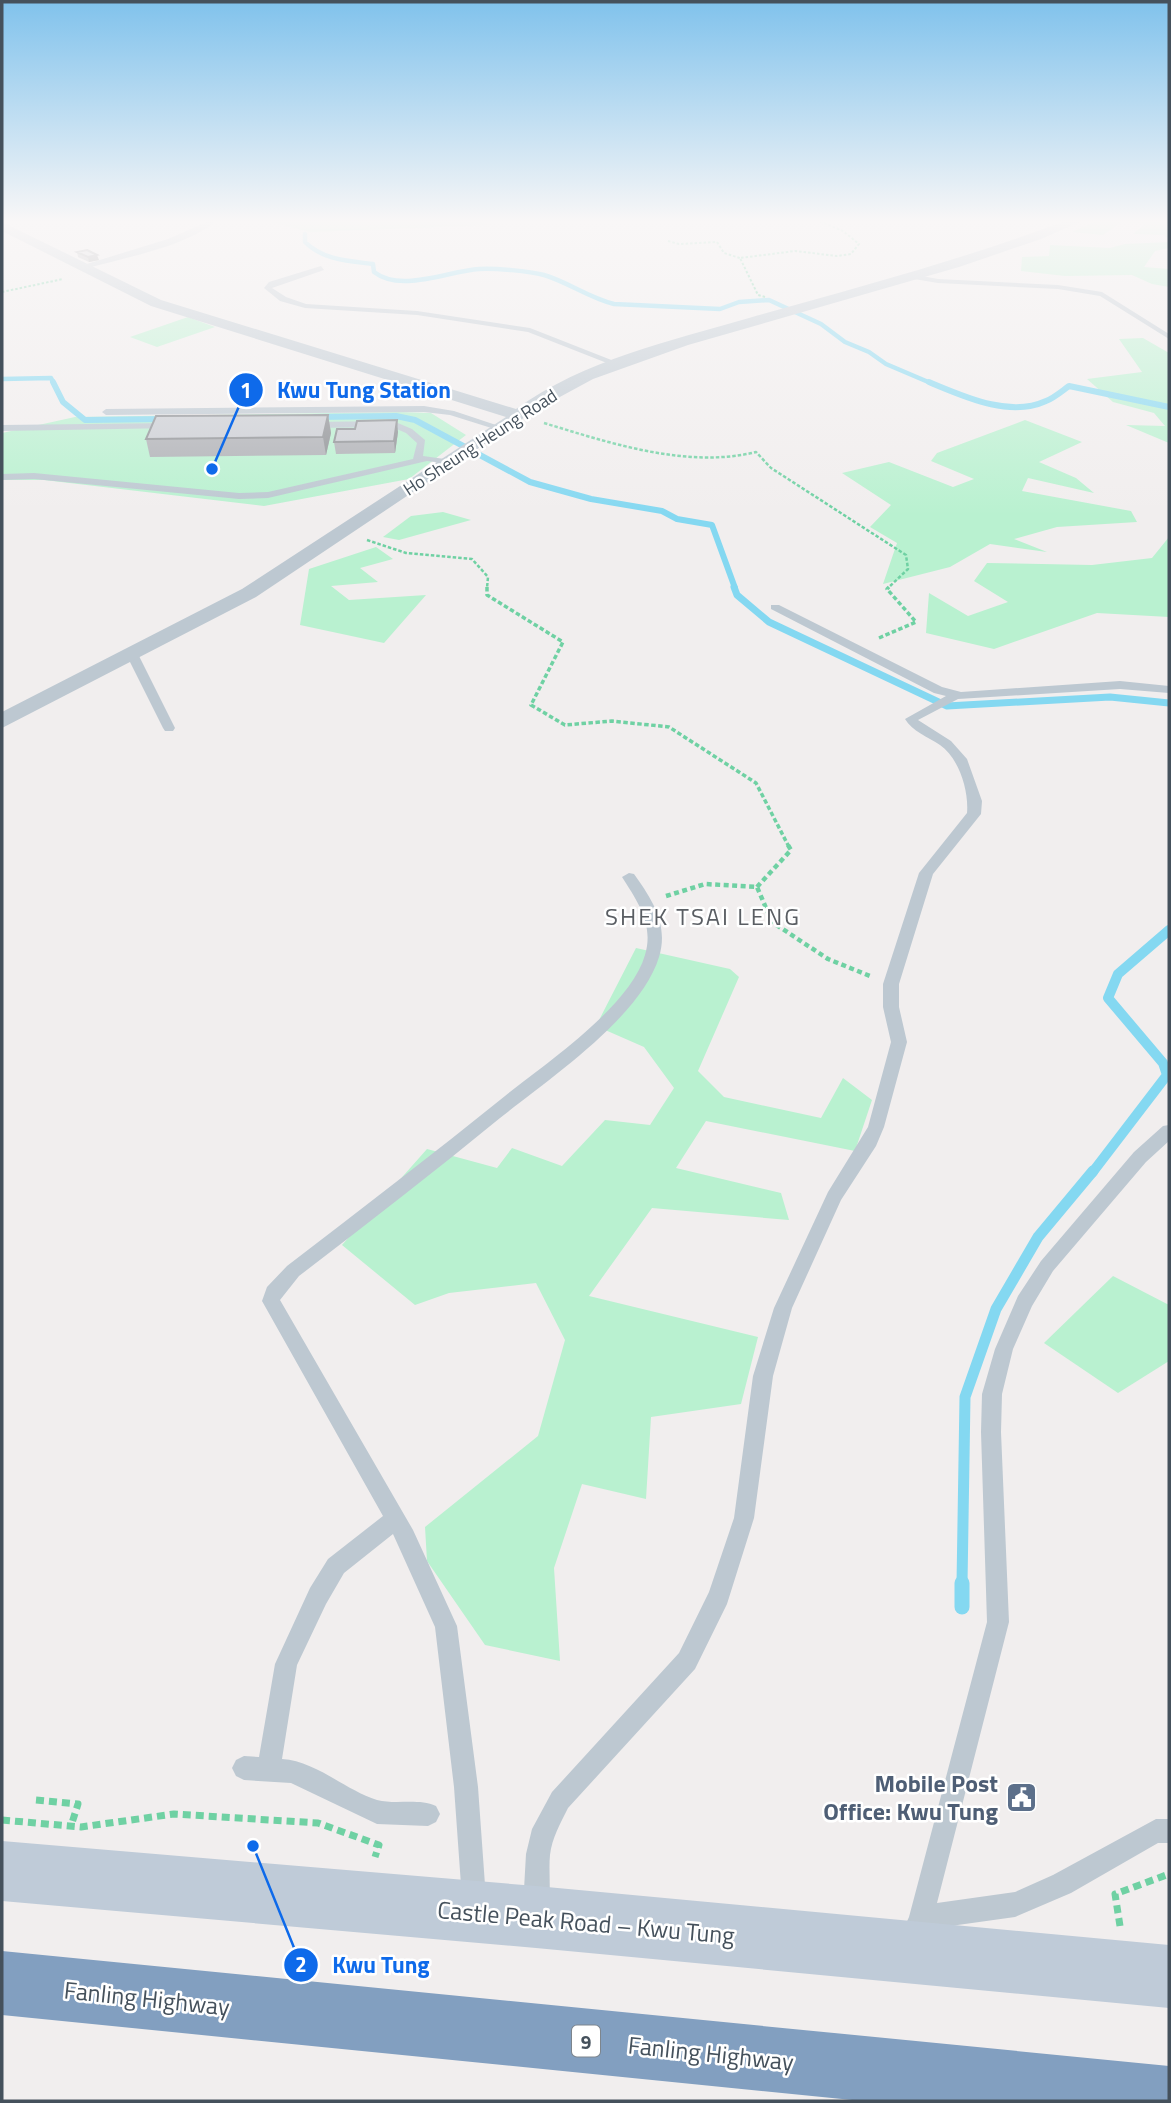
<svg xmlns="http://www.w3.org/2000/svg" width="1171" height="2103" viewBox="0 0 1171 2103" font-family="'Titillium Web',sans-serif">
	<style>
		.green { fill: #b9f1d0 }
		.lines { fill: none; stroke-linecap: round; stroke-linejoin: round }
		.stream-far5 { stroke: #84d8f1; stroke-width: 4.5 }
		.stream-far4 { stroke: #84d8f1; stroke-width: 6 }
		.stream-far3 { stroke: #84d8f1; stroke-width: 7 }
		.stream-far2 { stroke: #84d8f1; stroke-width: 10 }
		.stream-far1 { stroke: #84d8f1; stroke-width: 11 }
		.stream { stroke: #84d8f1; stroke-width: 15 }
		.path-far4 { stroke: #6fd1a3; stroke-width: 2; stroke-dasharray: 2.5 2; stroke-linecap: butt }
		.path-far3 { stroke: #6fd1a3; stroke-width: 2.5; stroke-dasharray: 3.5 2; stroke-linecap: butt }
		.path-far2 { stroke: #6fd1a3; stroke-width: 3.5; stroke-dasharray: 4.5 2.5; stroke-linecap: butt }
		.path-far1 { stroke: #6fd1a3; stroke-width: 4.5; stroke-dasharray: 5 3.5; stroke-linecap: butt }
		.path { stroke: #6fd1a3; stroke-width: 7; stroke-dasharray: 8 5; stroke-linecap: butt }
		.service { fill: #bdc8d1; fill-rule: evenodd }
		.minor { fill: #bdc8d1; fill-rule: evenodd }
		.secondary { fill: #bfcbd8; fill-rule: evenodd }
		.motorway { fill: #829fc0; fill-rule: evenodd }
		.wall { fill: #aeb0b5 }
		.shaded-wall { fill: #8d9094 }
		.building { fill: #cacdd3; stroke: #8d9094; stroke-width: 2 }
		.labels { text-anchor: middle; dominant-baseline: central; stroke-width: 5; stroke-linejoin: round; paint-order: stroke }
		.far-street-label { font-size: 18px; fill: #45515c; stroke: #fff }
		.shield { fill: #fff; stroke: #7d858d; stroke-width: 2 }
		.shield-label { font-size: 19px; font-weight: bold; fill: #45515c }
		.quarter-label { font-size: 24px; letter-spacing: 2px; fill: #5a5e63; stroke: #fff }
		.near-service-label { font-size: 24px; font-weight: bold; fill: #4e5e75; stroke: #fff; text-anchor: end }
		.near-street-label { font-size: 24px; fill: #45515c; stroke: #fff }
		.leader { fill: none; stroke: #0e6aea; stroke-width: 2.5 }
		.callout-dot { fill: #0e6aea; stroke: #fff; stroke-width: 2.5 }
		.mark-label { font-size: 21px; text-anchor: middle; font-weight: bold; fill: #fff }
		.callout-label { font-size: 23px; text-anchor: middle; font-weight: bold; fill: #0e6aea; stroke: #fff; stroke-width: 5; stroke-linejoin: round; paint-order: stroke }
	</style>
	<rect width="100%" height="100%" fill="#f1eeee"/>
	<g class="green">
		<polygon points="267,221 477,221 490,225 310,232"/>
		<polygon points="1096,221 1163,221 1169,223 1169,240 1164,235 1133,234 1145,224 1122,222 1103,235 1072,232"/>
		<polygon points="1169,242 1169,248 1155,251 1144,267 1169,269 1169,287 1152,284 1132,275 1065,276 1021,271 1022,257 1049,256 1050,245 1110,248 1125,244"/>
		<polygon points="188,317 215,327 157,347 130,337"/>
		<polygon points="1143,338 1169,353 1169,443 1126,425 1165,426 1154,413 1113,402 1087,379 1142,372 1119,339"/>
		<polygon points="399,412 431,413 466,435 409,479 264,506 44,480 2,480 2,433 75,417"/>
		<polygon points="1025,420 1082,442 1039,462 1076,478 1094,493 1028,478 1022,491 1131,511 1137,522 1057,527 1014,539 1047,552 990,544 950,567 883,584 897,543 870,527 891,505 842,473 889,462 953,487 974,479 931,461 937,453"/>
		<polygon points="443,512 471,520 399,540 383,537 411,516"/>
		<polygon points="1169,537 1169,617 1097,613 994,649 926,633 929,593 968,616 1008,602 974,581 987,563 1092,565 1152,558"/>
		<polygon points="376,547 393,559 360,568 378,582 331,586 349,600 426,595 384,643 300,625 309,569"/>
		<polygon points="636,948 730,969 739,977 698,1071 724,1097 821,1118 843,1078 872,1100 855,1151 706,1121 676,1168 781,1193 789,1220 652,1208 589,1296 758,1337 741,1404 651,1417 646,1499 582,1484 554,1568 560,1661 485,1645 427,1561 425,1527 538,1436 565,1340 536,1283 449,1293 415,1305 342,1245 427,1149 497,1168 512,1148 562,1166 605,1120 650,1125 674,1088 644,1047 596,1026"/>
		<polygon points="1113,1276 1169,1305 1169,1361 1118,1393 1044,1343"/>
	</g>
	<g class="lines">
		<g class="stream-far5">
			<path d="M305,234V242C323,260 348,261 373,264L374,272C401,293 448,271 479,269C495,268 529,271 544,275C568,282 589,298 614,304L720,309L739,302L769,300L821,324L845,342L869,352L886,364L933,384"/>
			<polyline points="2,379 51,378 54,384"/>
		</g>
		<g class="stream-far4">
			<polyline points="53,382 63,402 85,420 167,419"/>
			<path d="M929,382C963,396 1009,418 1046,401C1054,398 1062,391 1069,386L1169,407"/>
			<polyline points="315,417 396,416 415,420 530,482 591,499 662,511 677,519 712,525 735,588"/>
		</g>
		<polyline class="stream-far3" points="734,587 737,595 769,622 947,706 1110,697 1169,703"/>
		<polyline class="stream-far2" points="1092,1173 1167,1075 1163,1063 1108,998 1118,974 1169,930"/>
		<polyline class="stream-far1" points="962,1584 965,1397 996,1309 1038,1237 1093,1171"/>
		<polyline class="stream" points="962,1607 962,1583"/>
		<g class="path-far4">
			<polyline points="668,241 679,244 717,242 724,253 740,258"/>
			<polyline points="2,292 63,279"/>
			<polyline points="765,297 758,295 740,258 795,251 837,256 851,254 859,244 843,231 819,221"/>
		</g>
		<g class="path-far3">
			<path d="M544,423C610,443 687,469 756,452L771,468L906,555L908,569L888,588"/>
			<polyline points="367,540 406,553 472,559 488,577 487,588"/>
		</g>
		<g class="path-far2">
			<polyline points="487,587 487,595 563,642 531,705 565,725 612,721 669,727 756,783 789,847"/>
			<polyline points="879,638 916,622 887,589 889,587"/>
		</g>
		<g class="path-far1">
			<polyline points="757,887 791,850 788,845"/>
			<polyline points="666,896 705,884 757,887 772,922 828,959 870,976"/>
		</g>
		<g class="path">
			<polyline points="36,1800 78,1804 71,1826"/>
			<polyline points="2,1820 81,1827 174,1814 318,1823 379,1845 375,1857"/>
			<polyline points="1120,1926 1115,1894 1169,1874"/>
		</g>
		<g class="service">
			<path d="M209,221H216C186,247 123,258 84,269L77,267L168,239Z"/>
			<polygon points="321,266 324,270 272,288 286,297 306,304 417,311 530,328 619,363 612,365 528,332 417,315 305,308 280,301 264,288 269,282"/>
			<polygon points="911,274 938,279 1058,285 1102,292 1169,334 1169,339 1100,296 1058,289 938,283 908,278"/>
			<polygon points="424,406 454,411 505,428 501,431 450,415 424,412 106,415 102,412 106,409"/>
			<polygon points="393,421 412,429 425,440 423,456 452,460 452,464 427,461 268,498 239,499 34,479 2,480 2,474 34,473 239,493 268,492 413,459 417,443 406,433 392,427 309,428 305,425 309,422"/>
			<polygon points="171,423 174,424 174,428 2,431 2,425"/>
			<path d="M771,605H779L942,687L961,692L1120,681L1169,686V693L1120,689L958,699L918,720L951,741L967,759L982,801L981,814L933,874L899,984V1007L907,1042L884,1127L876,1146L841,1200L792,1308L773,1376L754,1518L727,1604L695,1669L568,1808C560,1824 552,1838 550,1855C548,1875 553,1897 545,1916L536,1920L527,1916L523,1907L526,1854L532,1829L552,1792L679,1653L709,1592L734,1518L753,1376L774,1308L828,1192L868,1127L891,1042L883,1007V984L919,873L967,813C969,791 959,758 940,745C928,737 912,731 905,719L946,696L934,693L771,609Z"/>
			<polygon points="132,651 138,654 175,728 173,731 165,731 163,728 126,654"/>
			<path d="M629,873L634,874C652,899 669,925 659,957C641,1017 549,1079 500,1118C434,1172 367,1224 299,1276L280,1300L413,1530L457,1626L478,1787L486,1899L483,1908L474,1911L465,1908L462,1899L454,1787L435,1627L393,1534L344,1573L326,1604L297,1665L282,1759C316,1761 345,1790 377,1800C396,1805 418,1798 436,1806L440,1814L436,1822L428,1826L377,1824L291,1783L244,1780L236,1776L232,1768L236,1760L244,1756L259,1757L275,1664L310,1588L328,1559L383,1516L262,1301L267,1287L287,1266C360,1210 433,1154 505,1096C546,1063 630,1007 645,955C654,925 638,902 622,877Z"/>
			<polygon points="1169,1125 1169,1141 1146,1162 1053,1271 1032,1306 1013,1349 1002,1394 1001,1432 1009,1622 937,1903 1015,1892 1053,1875 1156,1819 1169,1819 1169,1843 1158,1843 1071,1893 1015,1917 929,1929 921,1948 912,1952 903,1948 899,1939 909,1917 987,1622 981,1432 982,1394 995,1349 1018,1296 1041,1261 1134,1152 1163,1126"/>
		</g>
		<path class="minor" d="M1065,221H1082L1041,239L959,267L688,345L593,379L534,411L256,597L2,728V712L242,589L506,417L151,306L2,231V222L161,300L516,409C584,360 670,341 749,318C855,288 962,260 1065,221Z"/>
		<polygon class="secondary" points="2,1841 536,1886 1169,1945 1169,2008 536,1948 2,1901"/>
		<polygon class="motorway" points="2,1951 1169,2066 1169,2101 862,2101 2,2015"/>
	</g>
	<g class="wall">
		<polygon points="77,252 99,260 89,262 78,257"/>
		<polygon points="328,415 331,433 326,455 150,457 146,439"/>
		<polygon points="355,429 398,432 395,453 336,454 334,442"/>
	</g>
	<g class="shaded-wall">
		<polygon points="97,255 99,260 89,262 88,257"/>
		<polygon points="328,415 331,433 326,455 323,437"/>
		<polygon points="397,420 398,432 395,453 394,441"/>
	</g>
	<g class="building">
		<polygon points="87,250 97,255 88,257 77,252"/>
		<polygon points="328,415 323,437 146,439 156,416"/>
		<polygon points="397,420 394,441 334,442 337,429 355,429 357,421"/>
	</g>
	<linearGradient id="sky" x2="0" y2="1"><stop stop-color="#80c2ec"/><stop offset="0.43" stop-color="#f9f7f7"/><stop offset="1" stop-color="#f9f7f7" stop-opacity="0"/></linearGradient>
	<rect width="1171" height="515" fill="url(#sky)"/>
	<defs>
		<symbol id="civic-square" viewBox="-11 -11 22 22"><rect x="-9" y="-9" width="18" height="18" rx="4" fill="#5c6f8a" stroke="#fff"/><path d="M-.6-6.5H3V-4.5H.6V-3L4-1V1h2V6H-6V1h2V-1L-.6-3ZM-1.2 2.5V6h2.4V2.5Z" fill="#fff"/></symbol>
	</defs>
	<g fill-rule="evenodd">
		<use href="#civic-square" x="1004" y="1780" width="35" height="35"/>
	</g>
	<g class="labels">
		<g class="far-street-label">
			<text transform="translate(480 442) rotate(-33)">Ho Sheung Heung Road</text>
		</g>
		<rect class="shield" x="572" y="2025.5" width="28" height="31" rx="5"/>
		<g class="shield-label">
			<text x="586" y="2041">9</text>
		</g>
		<g class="quarter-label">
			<text x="703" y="916">SHEK TSAI LENG</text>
		</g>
		<g class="near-service-label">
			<text x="998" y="1783">Mobile Post<tspan x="998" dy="28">Office: Kwu Tung</tspan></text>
		</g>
		<g class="near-street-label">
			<text transform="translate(586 1922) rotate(5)">Castle Peak Road – Kwu Tung</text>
			<text transform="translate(147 1998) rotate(6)">Fanling Highway</text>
			<text transform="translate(711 2053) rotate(6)">Fanling Highway</text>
		</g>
	</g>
	<path class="leader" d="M212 469L246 390M253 1846L301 1965"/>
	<g class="callout-dot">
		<circle cx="212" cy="469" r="7"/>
		<circle cx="253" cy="1846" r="7"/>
		<circle cx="246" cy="390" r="18"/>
		<circle cx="301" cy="1965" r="18"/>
	</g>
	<g class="mark-label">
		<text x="246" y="398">1</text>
		<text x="301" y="1972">2</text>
	</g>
	<g class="callout-label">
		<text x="364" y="398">Kwu Tung Station</text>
		<text x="381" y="1973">Kwu Tung</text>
	</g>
	<rect width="1171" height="2103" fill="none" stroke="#45515c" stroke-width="7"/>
</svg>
